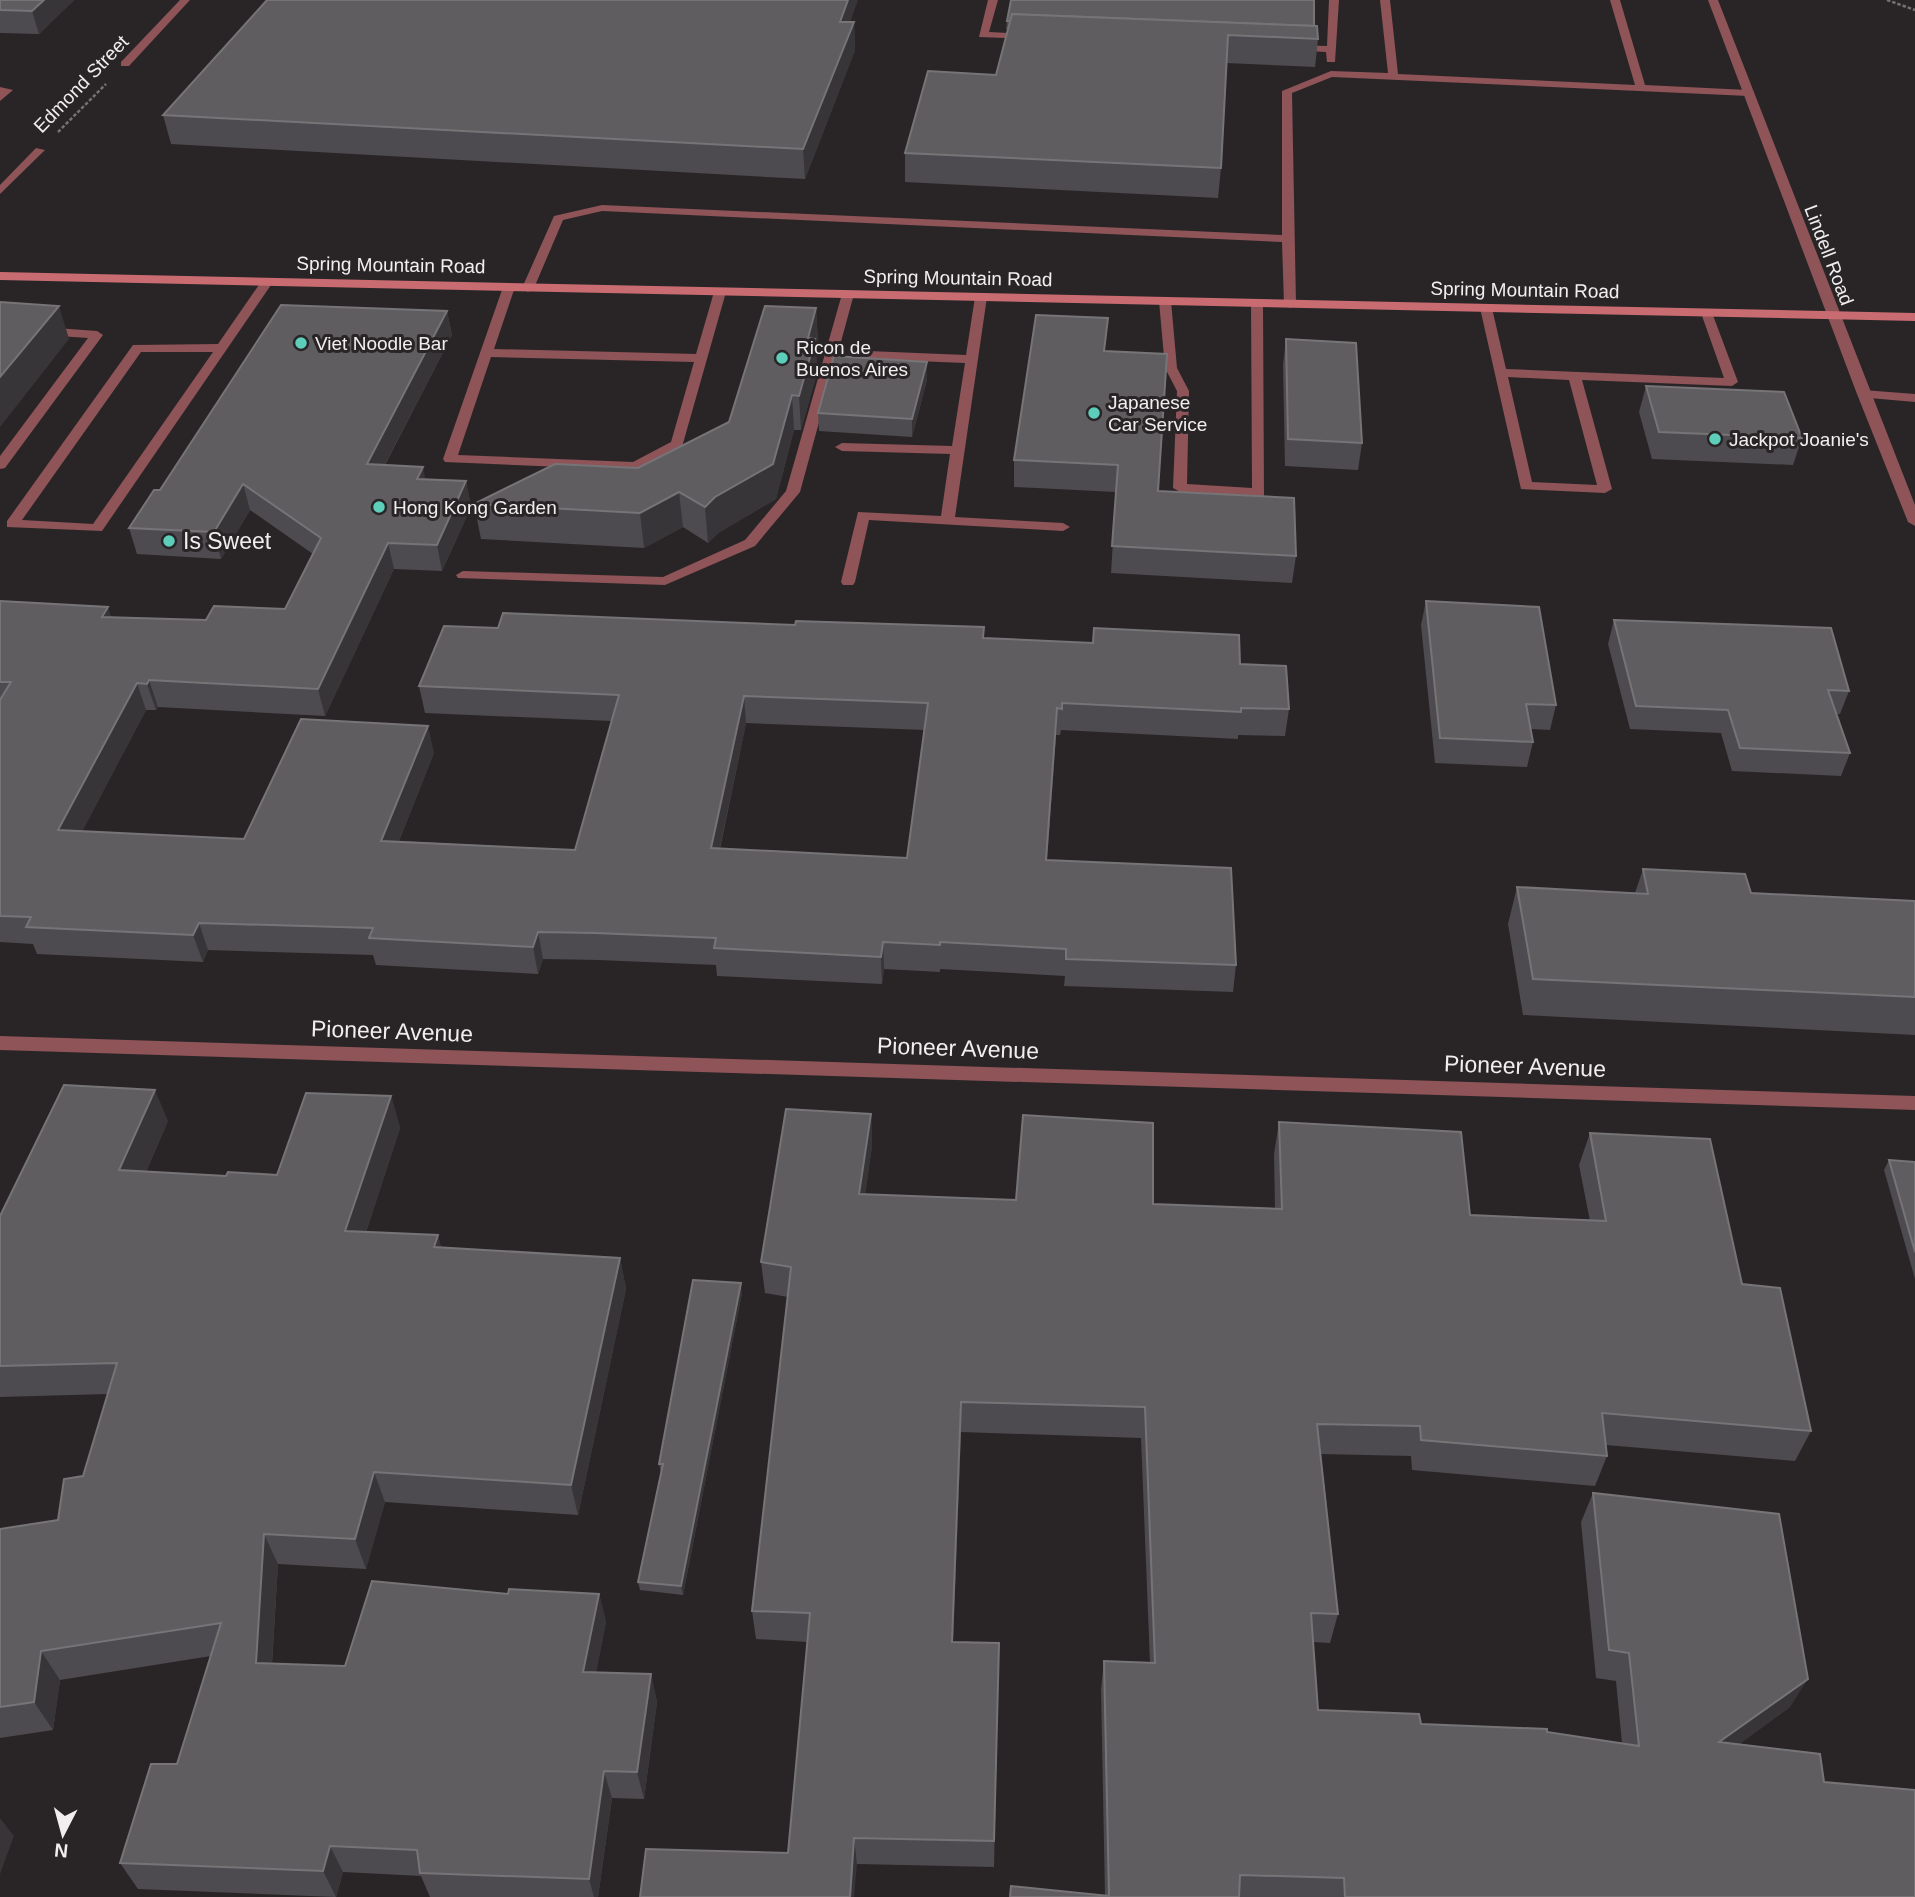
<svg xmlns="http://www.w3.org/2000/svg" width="1915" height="1897" viewBox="0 0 1915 1897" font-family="Arial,sans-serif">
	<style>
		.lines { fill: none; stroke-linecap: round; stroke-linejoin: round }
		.path { stroke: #757173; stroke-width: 2.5; stroke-dasharray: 3.5 2; stroke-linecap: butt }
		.service { fill: #8e5457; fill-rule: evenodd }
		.minor { fill: #8e5457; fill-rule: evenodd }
		.tertiary { fill: #8e5457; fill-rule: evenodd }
		.secondary { fill: #c86c71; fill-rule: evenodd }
		.wall { fill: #4d4b4f; fill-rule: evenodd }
		.shaded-wall { fill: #373538 }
		.building { fill: #5f5d60; stroke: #767477; stroke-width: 2; fill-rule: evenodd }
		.poi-dot { fill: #5cceba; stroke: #292527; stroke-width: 2.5 }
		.labels { text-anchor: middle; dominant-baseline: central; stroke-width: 6; stroke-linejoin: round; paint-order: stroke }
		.far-street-label { font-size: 19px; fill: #f1eef0; stroke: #292527 }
		.far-poi-label { font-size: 19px; fill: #f1eef0; stroke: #292527; text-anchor: start }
		.poi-label { font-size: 23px; fill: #f1eef0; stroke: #292527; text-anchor: start }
		.street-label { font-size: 23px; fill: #f1eef0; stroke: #292527 }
	</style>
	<rect width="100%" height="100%" fill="#292527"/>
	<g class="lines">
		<g class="path">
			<polyline points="1887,0 1915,10"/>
			<polyline points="58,132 106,84"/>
		</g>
		<g class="service">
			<polygon points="988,0 998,0 989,32 1028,34 1032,35 1032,39 979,37"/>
			<polygon points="1329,0 1339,0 1335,62 1327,62 1326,52 1289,50 1288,48 1293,45 1327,46"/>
			<polygon points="1380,0 1390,0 1398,74 1635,85 1610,0 1620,0 1645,85 1748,90 1753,93 1748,96 1332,77 1292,93 1296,304 1290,308 1284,304 1282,242 602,211 563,220 534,288 528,292 522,288 554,216 602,205 1282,235 1282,91 1331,71 1388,73"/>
			<polygon points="0,87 13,90 0,101"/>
			<path d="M267,278L273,282L102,531L7,527V521L133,345L218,344L263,279ZM141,352H213L93,524L22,520Z"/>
			<path d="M509,283L515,287L494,349L696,354L714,292L724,289L726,292L682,447L635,470L445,462L443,459L503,287ZM491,357L694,362L671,442L633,462L458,455Z"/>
			<polygon points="848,290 854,294 800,492 755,546 665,585 458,578 456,575 463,571 663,577 745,540 786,491 842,294"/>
			<polygon points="981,293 987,297 955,517 1063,523 1070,527 1063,531 869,520 855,582 853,585 843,585 841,582 858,512 941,516 950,454 842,451 835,447 842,443 952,446 965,363 868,359 862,355 868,351 966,355 975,297"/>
			<polygon points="1165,297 1171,301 1177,368 1189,391 1187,484 1252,488 1251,303 1257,299 1263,303 1264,496 1180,492 1173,488 1177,391 1165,368 1159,301"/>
			<path d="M1486,304L1492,308L1506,369L1724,378L1701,313L1711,310L1738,382L1732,386L1582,380L1612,489L1605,493L1521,489L1480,308ZM1508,377L1569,380L1597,485L1532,482Z"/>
			<polygon points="0,324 97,331 103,335 5,468 0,469 0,456 88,338 0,332"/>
			<polygon points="1863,390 1915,394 1915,402 1858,397 1858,391"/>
		</g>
		<g class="minor">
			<polygon points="180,0 190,0 129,66 121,66 121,62"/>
			<polygon points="36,148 45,150 0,194 0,185"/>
			<polygon points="0,1036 1915,1096 1915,1110 0,1050"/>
		</g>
		<polygon class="tertiary" points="1708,0 1718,0 1915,505 1915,526 1908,522 1857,394"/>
		<polygon class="secondary" points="0,272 1915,313 1915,321 0,280"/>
	</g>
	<g class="wall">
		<polygon points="0,0 74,0 39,34 0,33"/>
		<polygon points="1007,21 1314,26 1318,39 1315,67 1226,63 1221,168 1218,198 905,182 905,153 996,75 1008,29 1006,29"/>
		<polygon points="850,22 854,22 855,50 805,179 171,144 163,115"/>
		<polygon points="816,308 818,342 816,350 817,373 801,430 794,430 776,499 718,533 708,543 683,527 644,548 481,539 474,504 638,468 729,422"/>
		<path d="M447,311L452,335L385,465L425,479L466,481L471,507L442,571L394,569L325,716L158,707L156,710H146L82,831L244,839L434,753L399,841L575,850L612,721L425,713L419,686L498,628L984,638L1240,664L1289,709L1285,736L1238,735V739L1061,730L1060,735H1056L1047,860L1236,965L1233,992L1064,986L1065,976L940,969V972L884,969L882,984L717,976L716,965L599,960L543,959L538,974L376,965L373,955L208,950L203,962L37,954L33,944L0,942V601L111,617L206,620L285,609L313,554L250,510L221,559L137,554L129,528L160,490ZM746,723L925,730L907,858L720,849Z"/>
		<polygon points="1286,339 1362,443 1358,470 1285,466 1283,365"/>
		<polygon points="1106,351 1158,491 1296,556 1292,583 1111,573 1116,492 1014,487 1014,460"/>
		<polygon points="927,380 912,437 819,431 818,413"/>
		<polygon points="1646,386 1802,438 1793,465 1652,459 1639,412"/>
		<polygon points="1426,601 1556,705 1550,730 1531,729 1533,742 1527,767 1435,763 1421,625"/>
		<polygon points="1614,620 1849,691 1840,714 1836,714 1850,753 1841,776 1732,771 1721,733 1630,729 1608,644"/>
		<polygon points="1643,869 1751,893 1915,901 1915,1035 1523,1015 1508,924 1517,887 1635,893"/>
		<polygon points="391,1096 400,1128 366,1232 438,1235 441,1248 620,1258 626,1289 578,1515 385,1502 366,1569 278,1564 272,1664 345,1666 508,1594 599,1594 606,1622 596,1672 651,1674 657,1702 644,1799 612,1798 598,1897 430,1897 421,1876 343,1872 336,1897 138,1889 120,1863 177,1764 211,1656 60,1680 53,1730 0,1738 0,1529 58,1520 83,1476 108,1394 0,1397 0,1216 168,1121 146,1172 226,1176 277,1175"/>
		<polygon points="871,1114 872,1146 865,1194 1016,1200 1153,1204 1275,1209 1274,1154 1279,1122 1470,1215 1590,1221 1579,1165 1590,1133 1742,1284 1811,1431 1795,1461 1606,1445 1607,1456 1595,1486 1412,1470 1411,1456 1321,1454 1338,1614 1330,1643 1313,1642 1318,1710 1421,1724 1547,1732 1622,1743 1616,1681 1596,1678 1581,1522 1593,1493 1790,1707 1739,1744 1824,1782 1915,1897 1010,1897 1105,1896 1101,1689 1104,1661 1150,1663 1141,1438 961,1432 953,1642 999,1643 994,1867 857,1864 788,1853 808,1642 756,1639 752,1611 788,1297 765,1293 761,1262"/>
		<polygon points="1889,1160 1915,1162 1915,1279 1884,1170"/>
		<polygon points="742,1293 683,1595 640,1590 638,1582 661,1473 659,1464"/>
	</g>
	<g class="shaded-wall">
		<polygon points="44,0 74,0 39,34 32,11"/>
		<polygon points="848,0 858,0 841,49 840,22"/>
		<polygon points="854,22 855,50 805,179 803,149"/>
		<polygon points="59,306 69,339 0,427 0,377"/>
		<polygon points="816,308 818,342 816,350 817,373 801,430 799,396 808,338"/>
		<polygon points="447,311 452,335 372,489 367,464"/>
		<polygon points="927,362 927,380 912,437 912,419"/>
		<polygon points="792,395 794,430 776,499 718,533 708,543 705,507"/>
		<polygon points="423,467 428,493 417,479"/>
		<polygon points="466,481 471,507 442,571 437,545"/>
		<polygon points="243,484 250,510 221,559 214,532"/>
		<polygon points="679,492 683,527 644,548 640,513"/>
		<polygon points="388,543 394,569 325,716 318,689"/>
		<polygon points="108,607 117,633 102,617"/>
		<polygon points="149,680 158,707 156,710 147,684"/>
		<polygon points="137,683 146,710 69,857 58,830"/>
		<polygon points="744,696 746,723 714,875 711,848"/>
		<polygon points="1057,708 1056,735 1045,887 1046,860"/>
		<polygon points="428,726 434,753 388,868 381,841"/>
		<polygon points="199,923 208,950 203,962 193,935"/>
		<polygon points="538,932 543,959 538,974 533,947"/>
		<polygon points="883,942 884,969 882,984 881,957"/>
		<polygon points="155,1090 168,1121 133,1202 119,1170"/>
		<polygon points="391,1096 400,1128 356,1262 345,1231"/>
		<polygon points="871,1114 872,1146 861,1225 859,1194"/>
		<polygon points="438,1235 446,1267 434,1247"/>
		<polygon points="620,1258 626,1289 578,1515 571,1485"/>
		<polygon points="741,1283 742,1293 683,1595 681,1586"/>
		<polygon points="961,1402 961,1432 952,1670 952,1642"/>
		<polygon points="374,1472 385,1502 366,1569 355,1539"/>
		<polygon points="264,1534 278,1564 270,1692 256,1663"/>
		<polygon points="599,1594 606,1622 591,1700 583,1672"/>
		<polygon points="41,1651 60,1680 53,1730 34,1702"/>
		<polygon points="651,1674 657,1702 644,1799 637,1772"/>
		<polygon points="1808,1679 1790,1707 1704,1769 1719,1742"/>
		<polygon points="604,1771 612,1798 598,1897 594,1897 589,1879"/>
		<polygon points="0,1818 14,1836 0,1874"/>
		<polygon points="854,1838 857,1864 854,1897 850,1897"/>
		<polygon points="330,1846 343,1872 336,1897 323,1871"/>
	</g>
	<g class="building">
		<polygon points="0,0 44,0 32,11 0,10"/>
		<polygon points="267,0 848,0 840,22 854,22 803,149 163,115"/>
		<polygon points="1011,0 1314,0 1314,26 1012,14 1010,21 1007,21"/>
		<polygon points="1012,14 1317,26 1318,39 1228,35 1221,168 905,153 928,71 996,75"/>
		<polygon points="0,302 59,306 0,377"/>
		<path d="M281,305L447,311L367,464L423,467L417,479L466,481L437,545L388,543L318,689L149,680L147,684L137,683L58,830L244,839L301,719L428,726L381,841L575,850L619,695L419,686L444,626L498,628L503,613L795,625L796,621L984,627L983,638L1093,643L1094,628L1239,635L1240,664L1286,666L1289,709L1241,708V712L1062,703V709L1057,708L1046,860L1231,868L1236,965L1066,959V949L940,942V945L883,942L881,957L714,948L716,938L595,933L538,932L533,947L369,938L373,928L199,923L193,935L26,927L31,917L0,916V700L11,682H0V601L108,607L102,617L206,620L214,606L285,609L321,538L243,484L214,532L129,528L154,490H160ZM744,696L928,703L907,858L711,848Z"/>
		<polygon points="765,306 816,308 808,338 815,339 799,396 792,395 773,464 715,497 705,507 679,492 640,513 474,504 555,464 638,468 729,422"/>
		<polygon points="1036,315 1108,318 1104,351 1167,354 1158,491 1294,498 1296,556 1112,546 1118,465 1014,460"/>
		<polygon points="1286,339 1356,343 1362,443 1288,439"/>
		<polygon points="834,356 927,362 912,419 818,413"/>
		<polygon points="1646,386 1784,392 1802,438 1659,432"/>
		<polygon points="1426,601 1539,607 1556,705 1526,704 1533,742 1440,738"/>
		<polygon points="1614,620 1831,628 1849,691 1828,690 1850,753 1740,748 1728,710 1636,706"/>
		<polygon points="1643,869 1745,874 1751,893 1915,901 1915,997 1533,979 1517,887 1648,894"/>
		<polygon points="64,1085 155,1090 119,1170 226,1176 228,1172 277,1175 306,1093 391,1096 345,1231 438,1235 434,1247 620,1258 571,1485 374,1472 355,1539 264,1534 256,1663 345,1666 372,1581 508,1594 509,1589 599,1594 583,1672 651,1674 637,1772 604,1771 589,1879 420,1873 417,1850 330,1846 323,1871 120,1863 151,1764 177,1764 221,1623 41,1651 34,1702 0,1707 0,1529 58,1520 64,1479 83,1476 117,1363 0,1366 0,1216"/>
		<polygon points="786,1109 871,1114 859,1194 1016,1200 1023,1115 1153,1123 1153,1204 1282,1209 1279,1122 1461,1132 1470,1215 1606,1221 1590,1133 1710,1139 1742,1284 1780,1288 1811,1431 1602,1413 1607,1456 1421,1440 1420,1426 1317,1424 1338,1614 1311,1613 1318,1710 1419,1714 1421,1724 1547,1729 1547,1732 1639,1746 1629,1653 1609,1650 1593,1493 1779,1514 1808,1679 1719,1742 1820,1754 1824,1782 1915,1790 1915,1897 1345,1897 1344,1878 1240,1875 1239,1897 1010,1897 1011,1886 1109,1896 1104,1661 1155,1663 1145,1407 961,1402 952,1642 999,1643 994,1841 854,1838 850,1897 640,1897 646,1849 788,1853 810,1613 752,1611 791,1267 761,1262"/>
		<polygon points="1889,1160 1915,1162 1915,1252"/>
		<polygon points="693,1280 741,1283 681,1586 638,1582 663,1464 659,1464"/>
	</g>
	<g class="poi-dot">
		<circle cx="301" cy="343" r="7"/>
		<circle cx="782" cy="358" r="7"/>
		<circle cx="1094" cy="413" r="7"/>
		<circle cx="1715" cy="439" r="7"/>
		<circle cx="379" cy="507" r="7"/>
		<circle cx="169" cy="541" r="7"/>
	</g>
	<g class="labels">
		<g class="far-street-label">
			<text transform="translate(81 84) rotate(-46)">Edmond Street</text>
			<text transform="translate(1829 255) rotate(69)">Lindell Road</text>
			<text transform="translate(391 265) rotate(1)">Spring Mountain Road</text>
			<text transform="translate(958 278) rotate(1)">Spring Mountain Road</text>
			<text transform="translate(1525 290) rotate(1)">Spring Mountain Road</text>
		</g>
		<g class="far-poi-label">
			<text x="315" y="343">Viet Noodle Bar</text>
			<text x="796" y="347">Ricon de<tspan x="796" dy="22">Buenos Aires</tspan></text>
			<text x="1108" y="402">Japanese<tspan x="1108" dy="22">Car Service</tspan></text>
			<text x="1729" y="439">Jackpot Joanie's</text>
			<text x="393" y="507">Hong Kong Garden</text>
		</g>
		<g class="poi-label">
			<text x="183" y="541">Is Sweet</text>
		</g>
		<g class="street-label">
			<text transform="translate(392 1031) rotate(2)">Pioneer Avenue</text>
			<text transform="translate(958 1048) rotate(2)">Pioneer Avenue</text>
			<text transform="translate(1525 1066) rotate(2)">Pioneer Avenue</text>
		</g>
	</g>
	<g transform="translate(63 1834) rotate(186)" stroke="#292527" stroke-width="5" paint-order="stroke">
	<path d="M0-5L12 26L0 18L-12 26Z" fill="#f1eef0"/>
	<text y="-10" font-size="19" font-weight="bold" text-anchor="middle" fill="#f1eef0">N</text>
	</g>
</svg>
